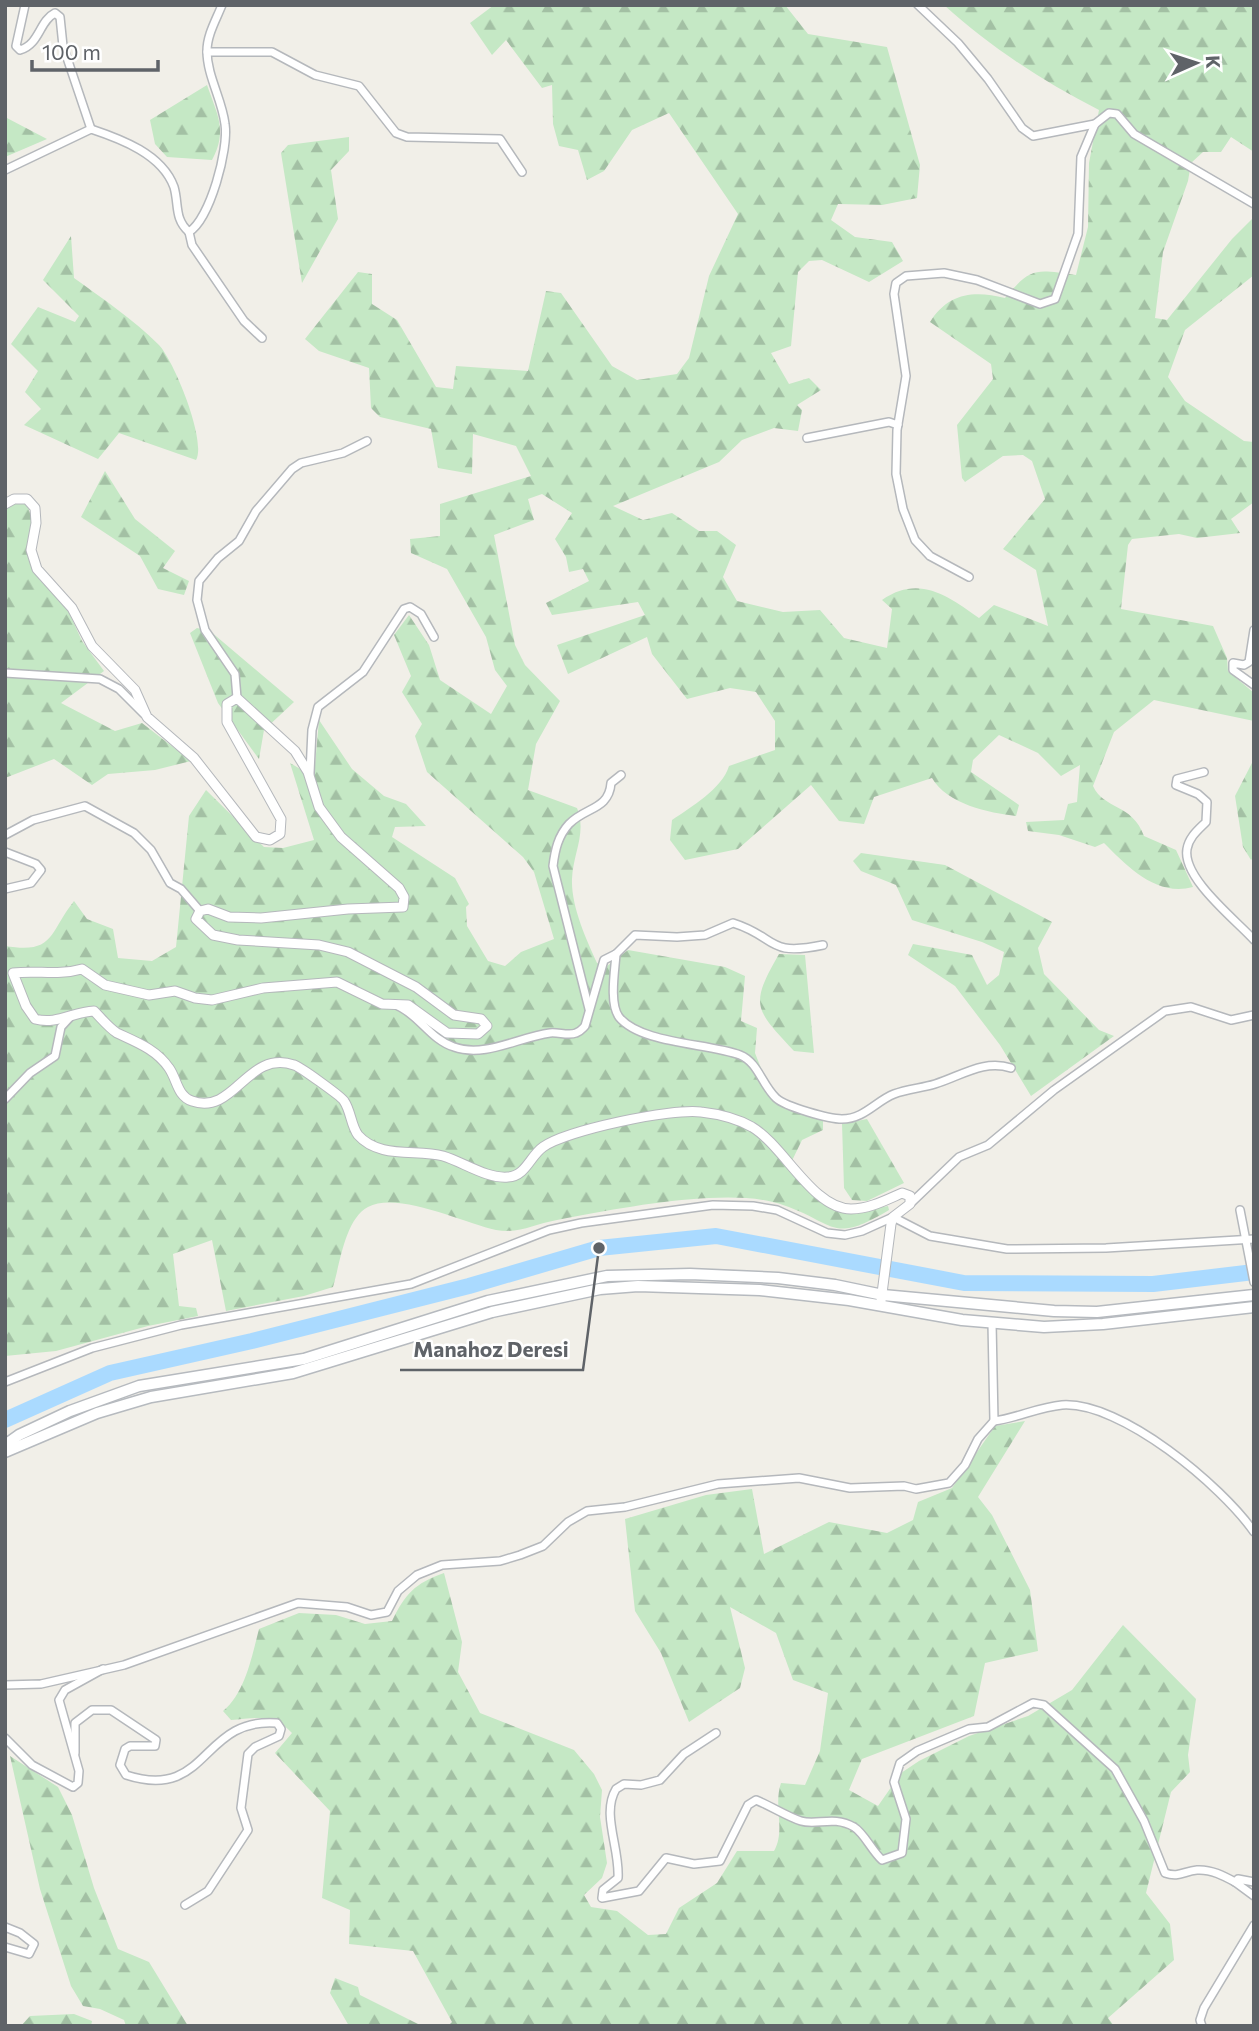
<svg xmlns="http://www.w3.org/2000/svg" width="1259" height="2031" viewBox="0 0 1259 2031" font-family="Commissioner,sans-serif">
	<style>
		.forest { fill: url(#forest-firs) }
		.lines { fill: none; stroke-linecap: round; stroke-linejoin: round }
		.river { stroke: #aadaff; stroke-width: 16 }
		.minor-casing { stroke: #b5b8bc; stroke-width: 10 }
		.tertiary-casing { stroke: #b5b8bc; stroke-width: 11 }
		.secondary-casing { stroke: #b6babf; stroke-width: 13 }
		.minor { stroke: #fff; stroke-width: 7 }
		.tertiary { stroke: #fff; stroke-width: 9 }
		.secondary { stroke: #fff; stroke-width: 10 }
		.leader { fill: none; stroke: #5f6368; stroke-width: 2.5 }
		.callout-dot { fill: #5f6368; stroke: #fff; stroke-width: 2.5 }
		.callout-label { font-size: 21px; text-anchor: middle; font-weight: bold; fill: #5f6368; stroke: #fff; stroke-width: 5; stroke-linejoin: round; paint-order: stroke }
	</style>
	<defs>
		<pattern id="forest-firs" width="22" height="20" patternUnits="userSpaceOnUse" patternTransform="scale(1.75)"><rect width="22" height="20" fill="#c5e8c5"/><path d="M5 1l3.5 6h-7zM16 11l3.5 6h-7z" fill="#a3c0a4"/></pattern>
	</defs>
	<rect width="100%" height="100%" fill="#f1efe8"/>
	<g class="forest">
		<path d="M494,5H785L808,34L887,47L920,165L917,198L882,205L838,204L831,220L855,237L892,242L903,261L869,282L822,260L809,261L798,272L791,346L771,353L789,384L809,378L821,390L797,405L802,410L798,431L774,428L742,440L719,462L613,506L643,520L672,513L699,531H717L736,545L723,577L737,601L783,612L820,610L844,638L887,648L892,609L882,600C919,574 948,596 979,618L994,605L1048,626L1036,570L1003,549L1045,499L1032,461L1023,455L1003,456L965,482L962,478L957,425L993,379L991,364L930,322C948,293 974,290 1005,298C1032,266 1036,270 1076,275L1088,227L1089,163L1099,110C1042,81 992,48 944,5H1254V152L1231,137L1221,152H1203L1191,163L1188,181L1163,252L1155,318L1167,320L1232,239L1254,217V275L1185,330L1168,377L1185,401L1244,441L1254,442V502L1231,519L1240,533L1197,538L1179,534L1132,539L1128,545L1121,609L1213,626L1227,658L1228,671L1254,693V721L1154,700L1114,732L1093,786C1104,810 1132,803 1144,836L1176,850L1193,887C1156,897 1127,866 1104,843L1095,847L1059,835L1028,831L1026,822L1064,820L1068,804L1077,802L1080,765L1061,776L1038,753L999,735L973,760L971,772L1019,805L1016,816C989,813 947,804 932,778L874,797L864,824L839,821L811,785L738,849L685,860L670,840L672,820C691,807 722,789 729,766L775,750V721L756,692L730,688L687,699L652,654L647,637L568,674L557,645L645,615L638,602L552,615L546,603L589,581L583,569L569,572L566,557L555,539L572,513L542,494L528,499L534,520L494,535L515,645L525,665L560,701L536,744L528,790L577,808C587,833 573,853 572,879C571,906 586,939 597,963L607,966L628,950L725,967L745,976L741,1021L757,1028L755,1053L774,1101L823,1119V1130L802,1140L788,1169L827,1205L847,1214L888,1206L889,1210C831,1245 836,1223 783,1205C761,1197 732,1197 709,1198C662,1200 604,1211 557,1220C534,1224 520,1234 496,1230C463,1223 398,1191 368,1207C345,1219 340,1264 333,1287L304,1296L226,1311L212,1240L173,1254L179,1306L196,1308L198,1316L148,1326L56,1351L5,1356V946C55,954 48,934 74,901L87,919L113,929L118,958L152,961L176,947L189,816L206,790L264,847L283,848L314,840L290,763L314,777L319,720L352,769L384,796L406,804L426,826L395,827L392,837L455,878L469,904L466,907L467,926L488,961L505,966L521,952L554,939L534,872L523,857L427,772L415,736L422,724L402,692L411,676L394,635L409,615L429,645L440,680L491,714L507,686L495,670L486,637L447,569L411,553L410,539L440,536V504L531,476L516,446L473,434L472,474L438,468L431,429L380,417L371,408L369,368L319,351L305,339L358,272L372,274V304L397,320L436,387L453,389L456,366L528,371L546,291L561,293L612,366L637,380L677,374L689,358L709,276L738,214L669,113L632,130L604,171L587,180L578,150L559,146L553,124L552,85L542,88L506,40L492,55L470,23Z"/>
		<path d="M207,85C217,114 228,131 212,160L167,157L155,144L150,120Z"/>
		<polygon points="5,117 47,139 5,157"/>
		<polygon points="349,137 349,151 331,170 338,219 302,283 281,153 288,145"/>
		<path d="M71,236L74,278C103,299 133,319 159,345C174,361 207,441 196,460L119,433L98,459L24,425L41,409L25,392L38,371L11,344L38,307L75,322L79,316L43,280Z"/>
		<polygon points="105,471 135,519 175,551 163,568 189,581 184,595 158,589 140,556 81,517"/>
		<polygon points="14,504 27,504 32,519 29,560 40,580 67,608 82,641 104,671 61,703 115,731 142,723 191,761 155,770 108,774 92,785 54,759 5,778 5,508"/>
		<polygon points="197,628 210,631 294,702 264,730 259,759 218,703 190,633"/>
		<polygon points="1254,759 1254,857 1251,860 1243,847 1235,796"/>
		<polygon points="861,853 945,865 1052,922 1038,948 1044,974 1099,1030 1114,1036 1031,1096 1000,1045 955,986 908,955 913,944 972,955 987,985 999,975 1004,952 982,942 912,920 896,885 861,871 853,861"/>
		<path d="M779,954L805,955L814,1053L794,1051C755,1009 749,1006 779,954Z"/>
		<polygon points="867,1119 904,1183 867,1201 852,1200 844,1188 842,1124"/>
		<path d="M1025,1421L978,1497L992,1515L1030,1590L1038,1651L985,1663L974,1716L862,1759L849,1790L878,1806L901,1773L919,1761L969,1736L1028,1716L1072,1690L1123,1625L1196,1699L1188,1755L1190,1772L1171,1792L1146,1893L1170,1924L1174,1960L1108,2018L1114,2026H448L452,2022L413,1951L349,1944L350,1910L322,1898L330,1811L275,1753L292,1733C274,1713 256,1718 231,1720L223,1711C245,1693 252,1656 259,1629L299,1613L336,1615L365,1624L392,1621C406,1593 414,1584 444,1573L462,1642L458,1672L480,1713L574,1750L594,1774L602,1790L600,1817L607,1863L602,1878L584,1895L591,1907L617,1911L648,1935L666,1934L679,1908L717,1883L737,1851H774C786,1830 773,1806 781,1783L805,1785L820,1751L828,1693L793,1680L776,1633L730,1607L745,1668L740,1688L689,1722L661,1653L635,1611L625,1519L706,1495L752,1489L764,1554L829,1522L887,1533L913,1520L918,1502L952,1488L995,1426Z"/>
		<polygon points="10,1756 58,1787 72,1815 94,1888 118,1949 149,1962 188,2026 126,2026 124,2020 100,2009 83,2006 71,1986 40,1889"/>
		<polygon points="335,1978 358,1987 360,1995 422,2026 349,2026 330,1993"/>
		<polygon points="74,2014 92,2021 91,2026 21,2026 30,2016"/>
	</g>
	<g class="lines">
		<polyline class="river" points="5,1420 110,1373 252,1341 469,1286 599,1248 716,1236 964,1283 1153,1284 1254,1272"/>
		<defs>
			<g id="minor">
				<path d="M25,5L16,46L20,50C40,44 39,21 55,13L60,17L63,46L91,129"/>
				<polyline points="918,5 958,43 988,79 1022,128 1033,136 1095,124"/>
				<polyline points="207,52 272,52 315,75 359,86 396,133 407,137 500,139 522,172"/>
				<path d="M5,170L91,129C121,139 162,154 174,187C179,204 174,219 189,232C210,219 229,149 225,124C222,99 207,76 207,51C207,35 216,20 222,5"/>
				<polyline points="189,232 192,245 244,321 262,338"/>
				<polyline points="807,438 889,422 898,425"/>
				<polyline points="969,577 930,556 915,540 903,509 896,474 897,430 906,376 894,294 896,283 906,276 944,273 977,280 1040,304 1055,299 1078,234 1081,157 1095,124 1109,113 1117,114 1134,134 1254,204"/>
				<polyline points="1254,630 1249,662 1244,665 1233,663 1233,670 1254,685"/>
				<polyline points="5,673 100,679 119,689 144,714"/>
				<polyline points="237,698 235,674 205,630 197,600 199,581 218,558 239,541 256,511 292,469 301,463 343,453 367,441"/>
				<path d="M1204,772L1177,779L1176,785L1198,794L1207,802L1206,822C1198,830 1189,837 1187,849C1182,878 1236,920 1254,940"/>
				<polyline points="310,773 312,730 318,707 363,672 404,609 410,607 421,614 434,637"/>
				<polyline points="5,835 33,820 85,806 134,833 151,850 170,883 181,889 200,911"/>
				<polyline points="5,852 36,864 41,870 31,883 5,889"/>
				<path d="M616,954C615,970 609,1003 619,1017C641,1044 708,1043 740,1055C758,1062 762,1085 776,1098C786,1107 829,1119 842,1119C864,1119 876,1101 894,1094C907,1089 922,1088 935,1084C961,1076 984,1059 1011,1068"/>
				<path d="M398,1006C419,1015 431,1040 454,1047C485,1058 519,1037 550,1033C558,1032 569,1036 576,1033C581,1031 582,1029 585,1026L604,960L616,954L635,935L677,937L705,935L733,923C778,937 765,957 823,945"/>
				<path d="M589,1009L553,866C555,850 558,836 569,824C585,807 609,810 611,783L621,775"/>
				<polyline points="5,1099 30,1073 55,1056 61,1027 72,1015"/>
				<polyline points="910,1204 959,1157 988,1145 1054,1090 1165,1011 1191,1007 1231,1020 1254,1015"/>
				<polyline points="1240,1210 1254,1282"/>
				<path d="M992,1323L994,1421C1017,1418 1039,1407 1062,1405C1121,1401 1222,1486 1254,1532"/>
				<polyline points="5,1382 92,1348 181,1325 411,1284 549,1230 581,1223 713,1205 753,1206 777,1210 827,1233 845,1235 862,1231 893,1217 930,1236 1007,1249 1106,1248 1254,1239"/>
				<polyline points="5,1685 41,1684 124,1665 298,1603 347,1607 371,1615 387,1612 398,1591 417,1575 442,1565 500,1561 520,1555 543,1546 568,1522 587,1511 625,1507 718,1484 799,1478 850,1488 904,1486 916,1489 949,1483 965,1465 978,1439 994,1421"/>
				<path d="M716,1733L684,1754L660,1780L641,1785L624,1784L616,1789C601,1814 620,1848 618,1878L603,1890L602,1898L639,1891L666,1858L694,1864L720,1861L748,1805L756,1800C771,1806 786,1816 801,1821C817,1826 833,1815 854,1827C864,1833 872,1851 882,1860L902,1853L906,1819L894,1782L900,1763L917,1751L969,1729L988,1727L1033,1703L1044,1705L1115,1769L1144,1821L1165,1873C1179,1878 1184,1871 1197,1870C1211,1869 1224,1876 1235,1882"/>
				<polyline points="5,1738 32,1765 73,1787 78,1783 79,1771 59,1700 65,1690 103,1669"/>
				<path d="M75,1753V1723L92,1710H111L156,1740L155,1746H130L125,1749L120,1765L126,1775C209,1802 200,1717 277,1723L281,1729L279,1736L255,1747L248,1754L241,1808L248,1830L208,1891L185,1905"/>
				<polyline points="1254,1882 1238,1879 1235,1882 1254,1896"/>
				<polyline points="5,1927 20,1933 34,1944 29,1954 5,1947"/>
				<polyline points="1202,2026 1200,2020 1204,2008 1254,1925"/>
			</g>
			<path id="tertiary" d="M5,504L14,499H27L35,508L36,523L31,550L37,569L72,608L92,646L135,690L147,717L194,758L256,837L270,840L280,834L281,819L227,722V704L237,698L295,751L308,772L319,807L341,837L399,888L404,897L403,907L348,909L261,918L229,917L208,909L200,911L196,919L213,935L238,940L319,945L348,952L416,987L454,1015L481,1019L487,1026L478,1034L447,1033L408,1005L382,1004L337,982L263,988L212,1000L195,998L175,991L149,995L105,985L82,969C57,976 38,970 13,973L26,1006L35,1019C56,1025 73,1012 94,1011C101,1018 109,1028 117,1033C136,1042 156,1049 169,1068C177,1079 177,1096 192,1101C235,1116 247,1049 294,1065C299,1066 342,1097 344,1101C351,1111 351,1126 358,1135C379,1159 416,1149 443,1156C463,1162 487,1179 508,1177C526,1176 530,1156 543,1147C567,1130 672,1108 701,1112C719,1114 736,1118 752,1127C784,1146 813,1209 851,1209C869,1209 886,1200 902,1193L910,1196V1204L893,1217L891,1224L881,1301"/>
			<g id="secondary">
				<polyline points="5,1445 19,1435 70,1411 139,1386 304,1359 488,1301 607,1276 690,1274 778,1278 835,1285 883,1295 1054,1311 1097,1312 1254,1295"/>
				<polyline points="5,1452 97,1413 151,1397 293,1373 492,1312 600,1289 638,1286 760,1290 849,1300 962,1320 1044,1327 1103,1324 1254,1307"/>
			</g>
		</defs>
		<use href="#minor" class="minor-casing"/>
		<use href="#tertiary" class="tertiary-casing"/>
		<use href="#secondary" class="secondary-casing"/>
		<use href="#minor" class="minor"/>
		<use href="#tertiary" class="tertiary"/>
		<use href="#secondary" class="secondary"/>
	</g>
	<path class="leader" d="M599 1248L583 1370H400"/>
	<circle class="callout-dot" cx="599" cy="1248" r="7"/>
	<g class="callout-label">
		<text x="491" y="1357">Manahoz Deresi</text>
	</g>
	<rect width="1259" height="2031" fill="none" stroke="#5f6368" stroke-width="14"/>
	<g transform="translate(1196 63) rotate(87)" stroke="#ffffff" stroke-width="5" paint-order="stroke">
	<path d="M0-5L12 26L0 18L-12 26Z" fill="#5f6368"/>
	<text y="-10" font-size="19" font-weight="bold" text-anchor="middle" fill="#5f6368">K</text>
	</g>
	<path d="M32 60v10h126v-10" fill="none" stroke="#5f6368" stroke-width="3.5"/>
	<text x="42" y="60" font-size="21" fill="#5f6368" stroke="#ffffff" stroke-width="5" paint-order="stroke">100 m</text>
</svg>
